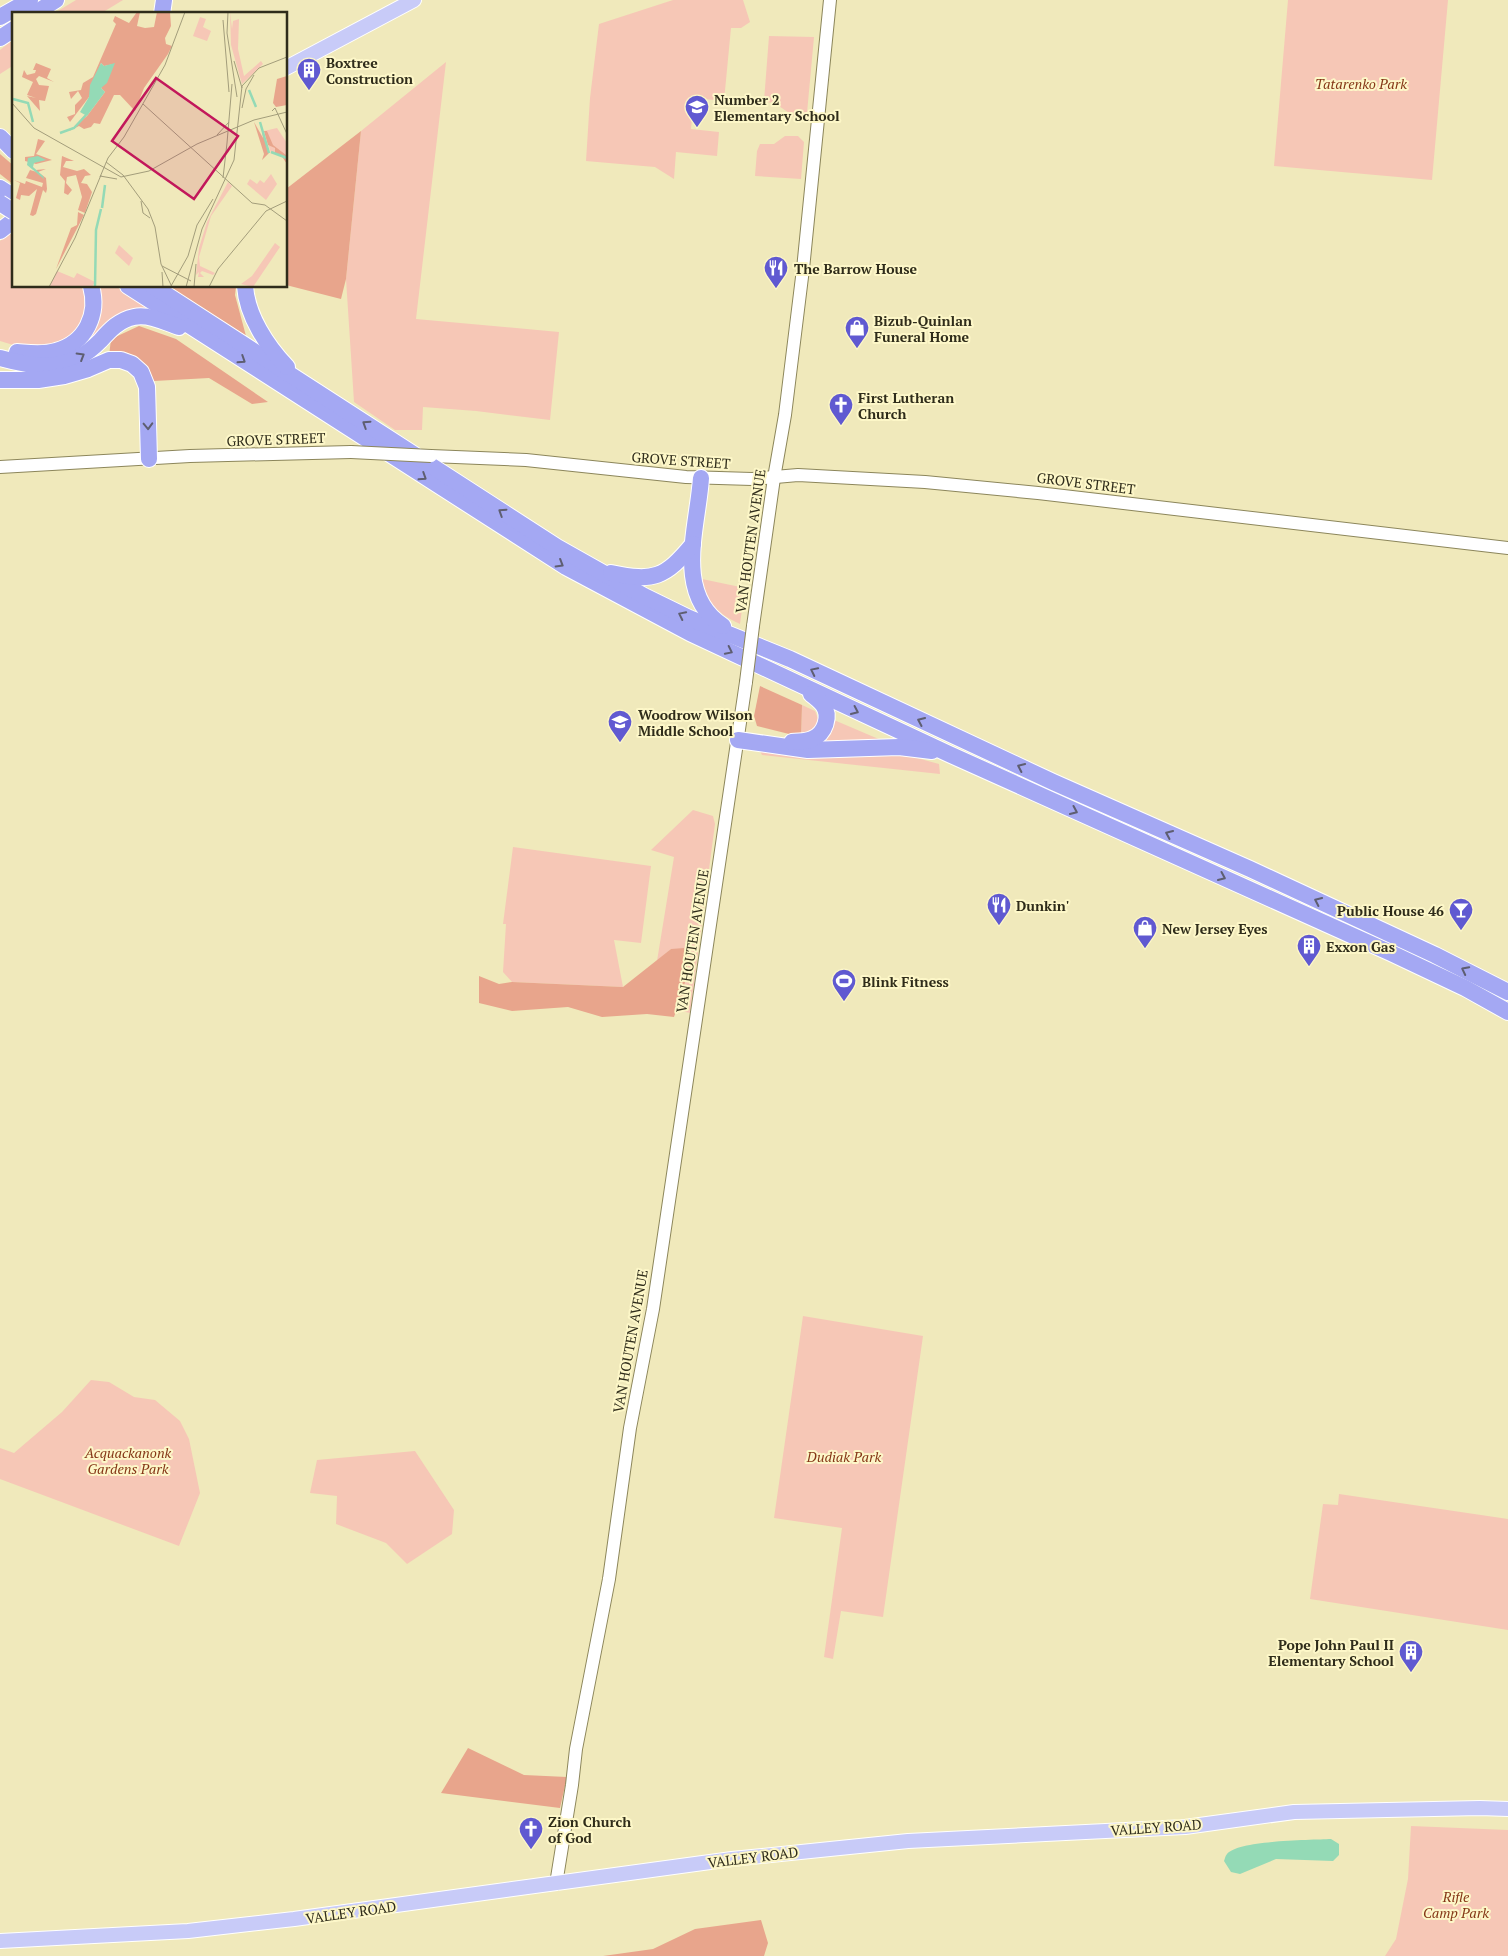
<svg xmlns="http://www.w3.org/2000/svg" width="1508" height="1956" viewBox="0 0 1508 1956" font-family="'PT Serif',serif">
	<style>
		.green { fill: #f6c7b6 }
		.forest { fill: #e8a58c }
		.water { fill: #94dab6 }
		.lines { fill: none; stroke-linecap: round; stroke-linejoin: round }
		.secondary-casing { stroke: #8c865b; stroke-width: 14 }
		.primary-casing { stroke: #fff; stroke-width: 16 }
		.highway-casing { stroke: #fff; stroke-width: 18 }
		.secondary { stroke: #fff; stroke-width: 12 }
		.primary { stroke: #c8cbf8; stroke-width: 14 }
		.highway { stroke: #a4a8f3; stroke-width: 16 }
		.secondary-bridge-casing { stroke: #8c865b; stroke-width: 14; stroke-linecap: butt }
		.highway-bridge-casing { stroke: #fff; stroke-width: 18; stroke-linecap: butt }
		.secondary-bridge { stroke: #fff; stroke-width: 12 }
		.highway-bridge { stroke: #a4a8f3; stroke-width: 16 }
		.oneway { stroke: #5e5e71 }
		.labels { text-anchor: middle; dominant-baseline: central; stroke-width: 4; stroke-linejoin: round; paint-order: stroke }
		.poi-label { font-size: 14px; font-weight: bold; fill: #2f2c1a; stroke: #fdf7c8; text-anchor: start }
		.park-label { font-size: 14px; font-style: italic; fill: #853616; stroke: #fdf7c8 }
		.street-label { font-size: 14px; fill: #2f2c1a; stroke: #fdf7c8 }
		.inset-river { fill: none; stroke: #94dab6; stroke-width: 2.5 }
		.inset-road { fill: none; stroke: #a39d7b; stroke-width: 1 }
		.view { fill: #c2185b; fill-opacity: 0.15; stroke: #c2185b; stroke-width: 2.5 }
		.inset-edge { fill: none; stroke: #2f2c1a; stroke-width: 2.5 }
	</style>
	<rect width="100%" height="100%" fill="#f0e9bb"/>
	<g class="green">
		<polygon points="76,0 123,0 100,14 53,14"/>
		<polygon points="673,0 743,0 750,22 741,28 731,28 724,101 694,98 691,129 719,132 717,156 676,152 674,179 655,167 586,161 590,98 599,24"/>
		<polygon points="1288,0 1448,0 1432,180 1274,166"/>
		<polygon points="769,36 814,37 807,113 795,117 776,104 764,101"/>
		<polygon points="14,39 14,65 0,74 0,50"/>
		<polygon points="446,62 416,319 559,332 550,420 476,411 423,407 422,430 395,430 354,402 346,279 361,131"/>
		<polygon points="785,136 798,136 804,142 801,179 755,176 757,151 760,144 774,144"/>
		<polygon points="14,230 14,286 85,286 88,300 81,328 60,344 20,347 0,341 0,241"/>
		<polygon points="97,286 115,286 161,315 155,314 81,350"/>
		<path d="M702,579L745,588L740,624C717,613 708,605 702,579Z"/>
		<polygon points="802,705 815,711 819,721 811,733 801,737"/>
		<polygon points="834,720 888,743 820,744"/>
		<polygon points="759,749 895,752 939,764 940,774 762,755"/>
		<polygon points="693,810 713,816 715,824 690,1013 677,1010 687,977 688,961 671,949 657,961 674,857 651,850"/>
		<polygon points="513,847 651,866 641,943 614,940 623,987 512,982 503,972 506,924 503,924"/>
		<polygon points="803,1316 923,1336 883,1617 841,1611 833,1659 824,1657 842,1528 774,1518"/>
		<polygon points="91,1380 109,1382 134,1397 155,1400 180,1421 189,1439 200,1493 179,1546 0,1479 0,1448 14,1453 62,1412"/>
		<polygon points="415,1451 454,1510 452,1534 407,1564 386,1543 336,1524 337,1496 310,1493 317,1460"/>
		<polygon points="1339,1494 1508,1519 1508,1630 1310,1599 1323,1504 1338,1505"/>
		<polygon points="1411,1826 1508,1830 1508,1956 1385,1956 1396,1939 1408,1879"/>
	</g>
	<g class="forest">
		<polygon points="361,131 346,279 341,299 286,285 286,189"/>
		<polygon points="0,154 14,166 14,185 0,174"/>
		<polygon points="167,286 236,286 235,295 246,336"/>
		<polygon points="139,326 176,339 268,402 252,404 209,378 154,381 146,368 129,354 109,356 111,339"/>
		<polygon points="760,686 802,705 801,737 757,726 754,716"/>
		<path d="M684,948C692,972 682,994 674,1017L647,1014L602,1017L568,1007L512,1011L479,1003V976L499,984L512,982L623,987L671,949Z"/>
		<polygon points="468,1748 524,1775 567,1777 560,1808 441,1793"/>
		<polygon points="761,1920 768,1943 764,1956 603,1956 653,1949 695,1929"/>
	</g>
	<path class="water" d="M1331,1839L1339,1844V1855L1333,1861L1276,1859L1240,1874L1231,1872L1224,1861C1225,1859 1225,1856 1227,1854C1238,1840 1312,1840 1331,1839Z"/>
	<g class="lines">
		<defs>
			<g id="secondary">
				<polyline points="431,456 526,460 686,477 752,479 798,475 925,482 1038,493 1508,548"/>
				<polyline points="0,467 190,456 351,452"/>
				<polyline points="753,626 774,478 785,415 803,269 830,0"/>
				<polyline points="556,1884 572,1785 576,1749 609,1579 630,1428 653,1309 746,682"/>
			</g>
			<g id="primary">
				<polyline points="286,68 414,0"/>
				<polyline points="0,1941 188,1931 294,1919 732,1859 908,1841 1185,1827 1294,1812 1480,1808 1508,1809"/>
			</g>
			<g id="highway">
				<polyline points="34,14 56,0"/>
				<polyline points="162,14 164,0"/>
				<polyline points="0,17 30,0"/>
				<polyline points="0,38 14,29"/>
				<polyline points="0,137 14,151"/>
				<polyline points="0,188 14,197"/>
				<polyline points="0,231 14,220"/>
				<polyline points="128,286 566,567 690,633 949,754 1391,953 1465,988 1508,1012"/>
				<polyline points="153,286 557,547 644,596 689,618 790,659 1053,782 1250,869 1435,955 1508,992"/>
				<path d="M245,286C247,316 267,346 287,367"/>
				<path d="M17,352C30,353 43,355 56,351C86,343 99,314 91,286"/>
				<path d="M0,358C39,369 70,372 100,341C110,330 119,320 134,317C149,314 165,322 179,327"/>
				<polyline points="0,380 38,380 64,376 88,369 109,360 121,360 132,364 141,372 147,387 149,459"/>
				<path d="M701,478C698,526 673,594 723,626"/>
				<path d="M611,573C654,582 665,578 693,544"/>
				<polyline points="738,740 808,750 899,747 932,751"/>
				<path d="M792,742C799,741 806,742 812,739C825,734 831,716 823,705C820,701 815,697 811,694"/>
			</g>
		</defs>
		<use href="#secondary" class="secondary-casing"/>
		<use href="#primary" class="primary-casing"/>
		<use href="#highway" class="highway-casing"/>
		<use href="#secondary" class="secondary"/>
		<use href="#primary" class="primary"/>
		<use href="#highway" class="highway"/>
		<defs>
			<g id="secondary-bridge">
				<polyline points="351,452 431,456"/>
				<polyline points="746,682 753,626"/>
			</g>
			<polyline id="highway-bridge" points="0,203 14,212"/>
		</defs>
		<use href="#secondary-bridge" class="secondary-bridge-casing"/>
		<use href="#highway-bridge" class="highway-bridge-casing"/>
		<use href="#secondary-bridge" class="secondary-bridge"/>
		<use href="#highway-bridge" class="highway-bridge"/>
	</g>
	<defs><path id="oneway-chevron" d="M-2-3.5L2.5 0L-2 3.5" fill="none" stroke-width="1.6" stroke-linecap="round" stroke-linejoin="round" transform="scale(1.25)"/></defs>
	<g class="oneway">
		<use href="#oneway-chevron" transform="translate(81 356) rotate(-31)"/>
		<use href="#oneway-chevron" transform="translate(242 360) rotate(33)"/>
		<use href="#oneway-chevron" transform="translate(366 424) rotate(-147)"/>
		<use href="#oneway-chevron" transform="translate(148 426) rotate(88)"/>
		<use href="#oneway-chevron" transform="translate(423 477) rotate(33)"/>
		<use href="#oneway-chevron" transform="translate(502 512) rotate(-147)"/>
		<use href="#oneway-chevron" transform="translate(560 564) rotate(31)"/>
		<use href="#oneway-chevron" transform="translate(682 615) rotate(-154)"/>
		<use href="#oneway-chevron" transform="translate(729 651) rotate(26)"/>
		<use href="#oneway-chevron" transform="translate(814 671) rotate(-154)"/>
		<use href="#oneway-chevron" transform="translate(855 711) rotate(25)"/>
		<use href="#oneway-chevron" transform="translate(921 721) rotate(-156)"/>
		<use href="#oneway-chevron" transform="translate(1021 767) rotate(-155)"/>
		<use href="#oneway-chevron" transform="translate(1074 811) rotate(24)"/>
		<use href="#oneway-chevron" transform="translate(1169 834) rotate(-156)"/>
		<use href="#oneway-chevron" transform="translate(1222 877) rotate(24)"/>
		<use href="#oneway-chevron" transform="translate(1318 901) rotate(-155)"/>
		<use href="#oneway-chevron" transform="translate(1465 970) rotate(-153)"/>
	</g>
	<defs>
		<symbol id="building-pin" viewBox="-11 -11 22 30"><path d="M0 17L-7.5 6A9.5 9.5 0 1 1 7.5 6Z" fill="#6059d1" stroke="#fdf7c8"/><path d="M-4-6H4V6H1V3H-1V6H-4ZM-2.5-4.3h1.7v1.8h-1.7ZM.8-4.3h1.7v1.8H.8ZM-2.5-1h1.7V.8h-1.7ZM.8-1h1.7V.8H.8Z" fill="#fff"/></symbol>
		<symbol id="school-pin" viewBox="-11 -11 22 30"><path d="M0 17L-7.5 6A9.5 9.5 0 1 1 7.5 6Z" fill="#6059d1" stroke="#fdf7c8"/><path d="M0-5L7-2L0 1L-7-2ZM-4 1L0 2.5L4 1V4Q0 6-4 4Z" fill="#fff"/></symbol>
		<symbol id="restaurant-pin" viewBox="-11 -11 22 30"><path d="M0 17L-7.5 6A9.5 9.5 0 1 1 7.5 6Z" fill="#6059d1" stroke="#fdf7c8"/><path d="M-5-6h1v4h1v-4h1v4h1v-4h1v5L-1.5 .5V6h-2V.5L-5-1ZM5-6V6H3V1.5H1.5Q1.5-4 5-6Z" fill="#fff"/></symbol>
		<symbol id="shop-pin" viewBox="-11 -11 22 30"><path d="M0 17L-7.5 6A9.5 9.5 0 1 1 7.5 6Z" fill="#6059d1" stroke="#fdf7c8"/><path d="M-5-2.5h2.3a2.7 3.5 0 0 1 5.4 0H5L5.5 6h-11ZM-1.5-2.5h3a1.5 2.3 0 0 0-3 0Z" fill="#fff"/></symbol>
		<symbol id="church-pin" viewBox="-11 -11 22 30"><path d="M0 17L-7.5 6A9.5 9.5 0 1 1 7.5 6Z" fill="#6059d1" stroke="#fdf7c8"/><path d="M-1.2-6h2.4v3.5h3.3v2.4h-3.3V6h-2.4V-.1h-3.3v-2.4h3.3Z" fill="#fff"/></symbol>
		<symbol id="bar-pin" viewBox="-11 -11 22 30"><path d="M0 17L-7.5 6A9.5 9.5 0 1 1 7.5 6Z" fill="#6059d1" stroke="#fdf7c8"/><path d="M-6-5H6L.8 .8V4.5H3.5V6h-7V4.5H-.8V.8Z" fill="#fff"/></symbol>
		<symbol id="stadium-pin" viewBox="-11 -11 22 30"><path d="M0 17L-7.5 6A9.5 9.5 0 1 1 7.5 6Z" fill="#6059d1" stroke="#fdf7c8"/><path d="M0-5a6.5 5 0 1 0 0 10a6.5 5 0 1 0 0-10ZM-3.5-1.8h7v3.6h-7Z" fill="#fff"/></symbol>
	</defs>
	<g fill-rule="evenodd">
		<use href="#building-pin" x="295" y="56" width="28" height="38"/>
		<use href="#school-pin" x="683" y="93" width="28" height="38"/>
		<use href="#restaurant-pin" x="762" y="254" width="28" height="38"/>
		<use href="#shop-pin" x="843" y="314" width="28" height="38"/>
		<use href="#church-pin" x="827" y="391" width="28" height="38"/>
		<use href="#school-pin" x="606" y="708" width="28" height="38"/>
		<use href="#restaurant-pin" x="985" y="891" width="28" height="38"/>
		<use href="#bar-pin" x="1447" y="896" width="28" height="38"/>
		<use href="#shop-pin" x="1131" y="914" width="28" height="38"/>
		<use href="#building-pin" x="1295" y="932" width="28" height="38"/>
		<use href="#stadium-pin" x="830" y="967" width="28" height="38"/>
		<use href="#building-pin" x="1397" y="1638" width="28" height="38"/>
		<use href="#church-pin" x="517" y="1815" width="28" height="38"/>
	</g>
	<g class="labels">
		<g class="poi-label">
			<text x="326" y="62">Boxtree<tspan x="326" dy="16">Construction</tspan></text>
			<text x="714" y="99">Number 2<tspan x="714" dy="16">Elementary School</tspan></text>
			<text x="794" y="268">The Barrow House</text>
			<text x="874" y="320">Bizub-Quinlan<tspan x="874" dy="16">Funeral Home</tspan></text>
			<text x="858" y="397">First Lutheran<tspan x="858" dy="16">Church</tspan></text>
			<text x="638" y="714">Woodrow Wilson<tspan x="638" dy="16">Middle School</tspan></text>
			<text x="1016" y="905">Dunkin'</text>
			<text x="1444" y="910" text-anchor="end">Public House 46</text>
			<text x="1162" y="928">New Jersey Eyes</text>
			<text x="1326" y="946">Exxon Gas</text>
			<text x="862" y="981">Blink Fitness</text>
			<text x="1394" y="1644" text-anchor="end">Pope John Paul II<tspan x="1394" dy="16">Elementary School</tspan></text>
			<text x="548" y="1821">Zion Church<tspan x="548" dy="16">of God</tspan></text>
		</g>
		<g class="park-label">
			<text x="1361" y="83">Tatarenko Park</text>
			<text x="128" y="1452">Acquackanonk<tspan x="128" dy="16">Gardens Park</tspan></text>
			<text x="844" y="1456">Dudiak Park</text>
			<text x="1456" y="1896">Rifle<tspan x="1456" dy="16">Camp Park</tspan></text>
		</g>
		<g class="street-label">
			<text transform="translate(276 439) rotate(-2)">GROVE STREET</text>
			<text transform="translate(681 460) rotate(4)">GROVE STREET</text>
			<text transform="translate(1086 483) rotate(7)">GROVE STREET</text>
			<text transform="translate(750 541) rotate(-82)">VAN HOUTEN AVENUE</text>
			<text transform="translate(692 941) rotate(-81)">VAN HOUTEN AVENUE</text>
			<text transform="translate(630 1341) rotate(-80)">VAN HOUTEN AVENUE</text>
			<text transform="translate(1156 1827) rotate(-4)">VALLEY ROAD</text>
			<text transform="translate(753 1857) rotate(-7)">VALLEY ROAD</text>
			<text transform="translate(351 1912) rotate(-8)">VALLEY ROAD</text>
		</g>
	</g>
	<g transform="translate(12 12)">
		<rect width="275" height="275" fill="#f0e9bb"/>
		<path d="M218,0L220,17L221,9L227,7L226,37L232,64L249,49L251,52L230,72L219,33ZM188,5L194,7L191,15L199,19L195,29L181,24ZM265,116L275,131V152L269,143L259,141L252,119ZM259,162L265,172L254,188L235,172L238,167L245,172L248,168L252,171ZM216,170L220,174L199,204L187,245L188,254L203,261L201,263L190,259L188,261L192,265H186L187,260L184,263L187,236L195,210ZM263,231L268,235L241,275L229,272L240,264ZM107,233L121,246L117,254L103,241ZM45,259L62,266L65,261L83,270L80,275H37Z" fill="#f6c7b6"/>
		<path d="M125,0H128L125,14L133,16L142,15L145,0H158L159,14L153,26L154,32L160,34L156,42L132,76L123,99L108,83H102L88,112L82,111L79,115L72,117L67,114L57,119L75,104L93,80L89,76L102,52L92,54L89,51L77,85L58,110L55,105L63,102V93L70,86L66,79L59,87L57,80L69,78L71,71L81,65L104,12L101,9L103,4L117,11ZM24,51L39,57L35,66L42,70L27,64L24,67L27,73L37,74L33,89L27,88L28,99L15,84L24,86L15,83L21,70L10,65L12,58L15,63L23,61L24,58H21ZM275,64V93L264,95L261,91L265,67ZM242,110L251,126L249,112L257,141L250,148L252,142ZM252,119H255L261,133L274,143L275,152L269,143L259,141L263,140V136L256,133ZM26,127L33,129L24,142L40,148L24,152L13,149V145L22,144ZM50,144L62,149H54L51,155L65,159L72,157L79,163L73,164L69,171L75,172L80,180L73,201L66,198L70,185L64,163L55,165L54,171L60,178L56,183L52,181L53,169L48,163ZM34,157L26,160L34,166L35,177L34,181L31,178L24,202L21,204L18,203L25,177L17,184L9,183L8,188L4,186L8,171L2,168L13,172L14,169L30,175L31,171L14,166L18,158L25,160L24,158ZM66,200L72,203L44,257L59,216L65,213Z" fill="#e8a58c"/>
		<path d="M89,51L92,54L103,51L95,71L89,76L93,80L75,104L68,100L77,85L78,73ZM26,144L34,148L22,151L21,155L31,164L32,167L15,153L16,146Z" fill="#94dab6"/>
		<path class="inset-river" d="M237,78L244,95M1,87L16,91L21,110M248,110L257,141M48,121L62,116L74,103M259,140L275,146M90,196L93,173M83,275L84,218L89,197"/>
		<path class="inset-road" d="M216,0L215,21L225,85M211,8L217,80M222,49L230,76M0,91L22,116L109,165L137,159L185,132L242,108L275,100M131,92L240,191L253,193L275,209M230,96L234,77L242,63M260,99L263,96L275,122M205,123L217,110M215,131L220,72M94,150L111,163L136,197L143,215L149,252L160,275M88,164L105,167M88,165L96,146L112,125L153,53L173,0M211,166L215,131M129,189L131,201L138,206M150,254L179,269M150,260L151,275M159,274L176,244L185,213L201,187M37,275L63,226L89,163M174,275L190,217L222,148L230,74L247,56L275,45M182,275L184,252M197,275L206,257L254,199L275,189"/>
		<path class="view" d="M144,66L226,124L182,187L100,129Z"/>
		<rect width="275" height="275" class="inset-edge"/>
	</g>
</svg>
